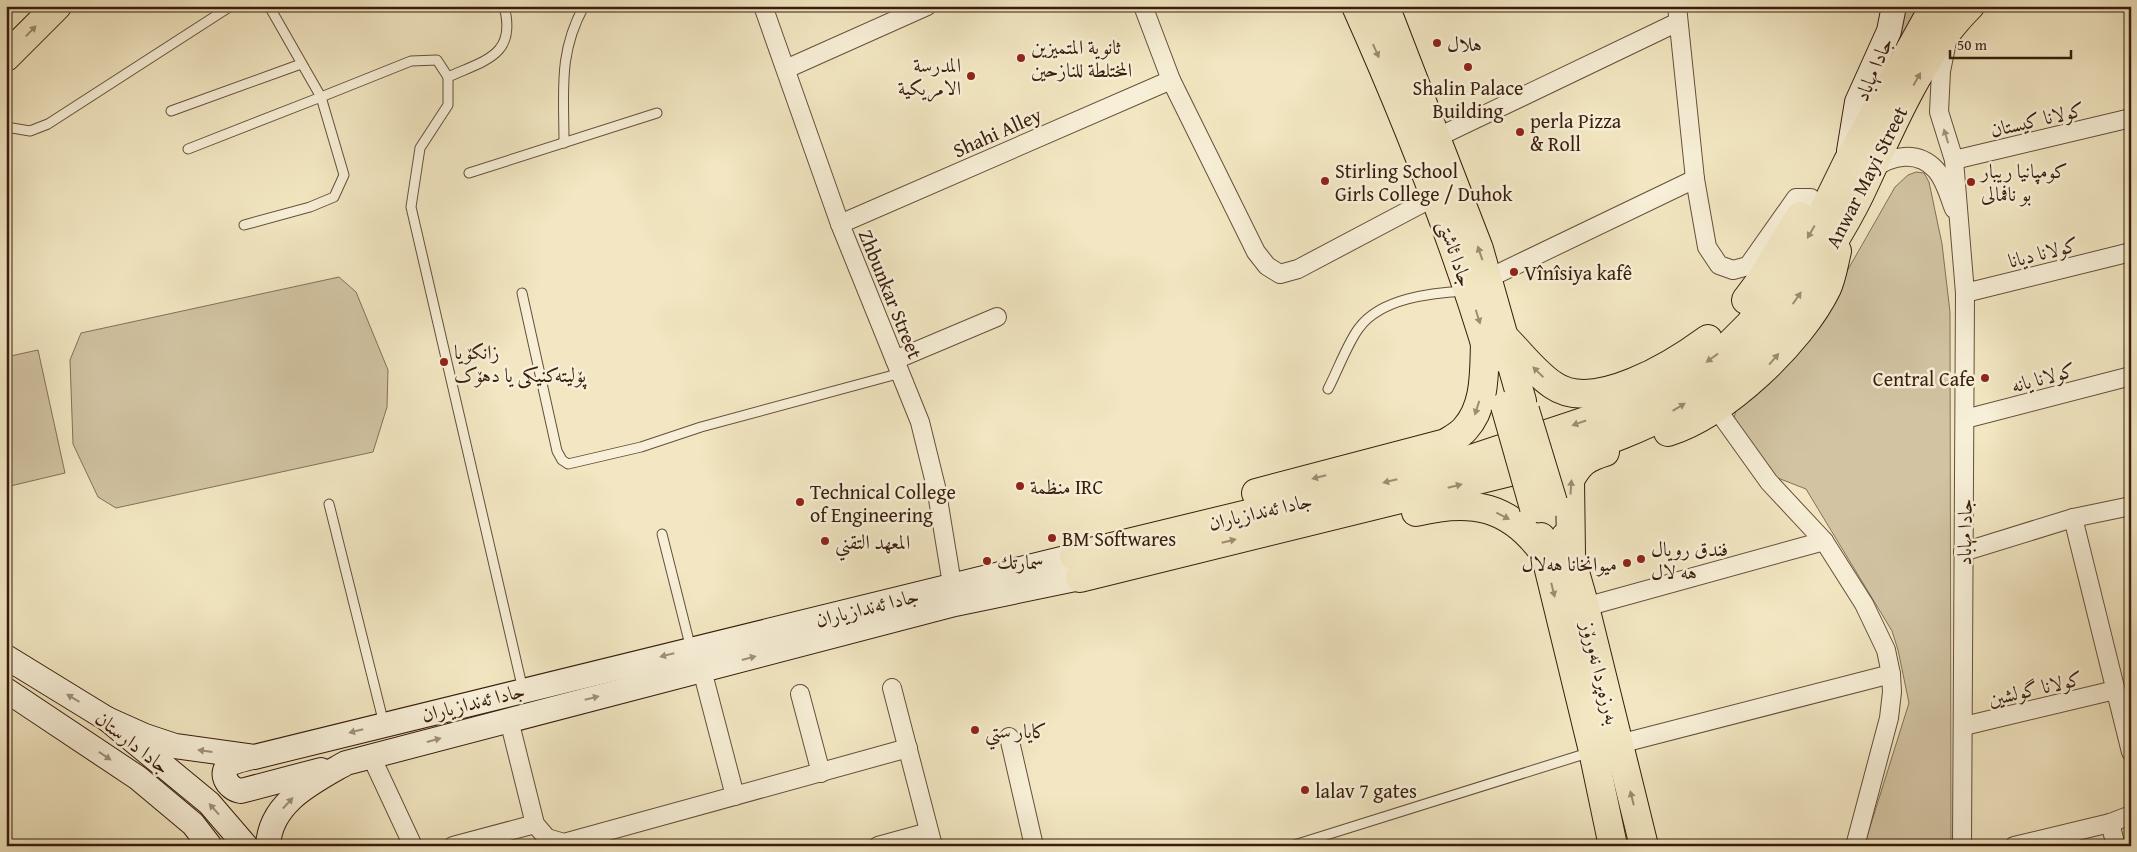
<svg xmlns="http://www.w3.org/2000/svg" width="2137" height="852" viewBox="0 0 2137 852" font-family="'Gentium Book Plus',Amiri,serif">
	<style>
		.green { fill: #d2c4a3; stroke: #857058 }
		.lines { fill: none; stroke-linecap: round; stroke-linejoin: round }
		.service-casing { stroke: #664f3a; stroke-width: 11 }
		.minor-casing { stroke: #664f3a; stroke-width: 20 }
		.secondary-casing { stroke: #381c0d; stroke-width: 26 }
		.primary-casing { stroke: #381c0d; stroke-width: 30 }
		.trunk-casing { stroke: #381c0d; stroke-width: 30 }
		.service { stroke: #f7efd7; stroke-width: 9 }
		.minor { stroke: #f7efd7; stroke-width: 18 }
		.secondary { stroke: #f7efd7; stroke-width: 24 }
		.primary { stroke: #f2e7c2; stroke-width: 28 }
		.trunk { stroke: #f2e7c2; stroke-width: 28 }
		.primary-bridge-casing { stroke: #381c0d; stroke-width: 30; stroke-linecap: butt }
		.primary-bridge { stroke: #f2e7c2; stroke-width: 28 }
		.oneway { fill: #9e8c71 }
		.oneway2 { fill: #a1907c }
		.poi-dot { fill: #8f2418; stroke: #f7efd7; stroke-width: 2 }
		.labels { text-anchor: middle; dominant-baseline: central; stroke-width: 5; stroke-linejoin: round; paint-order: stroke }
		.poi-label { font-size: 20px; fill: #381c0d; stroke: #f7efd7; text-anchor: start }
		.street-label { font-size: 20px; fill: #381c0d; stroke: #f7efd7 }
	</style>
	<rect width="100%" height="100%" fill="#f2e7c2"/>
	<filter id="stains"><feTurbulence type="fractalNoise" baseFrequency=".004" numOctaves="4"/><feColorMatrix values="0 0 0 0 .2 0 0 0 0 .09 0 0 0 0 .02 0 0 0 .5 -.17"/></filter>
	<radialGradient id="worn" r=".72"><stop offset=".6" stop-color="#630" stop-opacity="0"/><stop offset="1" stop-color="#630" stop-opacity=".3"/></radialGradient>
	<g class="green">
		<polygon points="1902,6 1927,6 1863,108"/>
		<polygon points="1916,172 1924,173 1929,182 1942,244 1950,312 1951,846 1864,846 1909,703 1898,650 1892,631 1806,489 1765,473 1733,422 1736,410 1799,351 1822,315 1895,187 1908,175"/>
		<polygon points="339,277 356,292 388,370 387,407 373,452 116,508 98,497 73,444 70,360 81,333"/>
		<polygon points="38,350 65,473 6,487 6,357"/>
	</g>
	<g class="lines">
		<defs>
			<g id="service">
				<polyline points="269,6 321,97 411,61 437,60 448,77 448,105 420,148 411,207 523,690"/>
				<path d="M448,77C486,60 517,55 504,6"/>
				<polyline points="171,111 301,64"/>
				<polyline points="6,127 30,131 48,124 231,6"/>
				<path d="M564,143C564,91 558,53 584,6"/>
				<polyline points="188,149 321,97 344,175 334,197 310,207 244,225"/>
				<polyline points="469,173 657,113"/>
				<polyline points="522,293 557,451 562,460 568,464 641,447 701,427 901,373"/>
				<path d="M1328,389C1337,372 1348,342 1359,328C1381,298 1431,293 1465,291"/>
				<polyline points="329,504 384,724"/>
				<polyline points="662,534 691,649"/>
				<polyline points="1291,846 1591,752"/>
			</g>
			<g id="minor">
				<polyline points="763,6 840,224 920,422 936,487 954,596"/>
				<polyline points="1143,6 1171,80 1256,252 1267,266 1280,274 1298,269 1436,196"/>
				<polyline points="1677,6 1695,179 1707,247 1719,265 1733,270 1748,266 1796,198 1811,198"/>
				<polyline points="1948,37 1941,71 1939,112 1954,160 1965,293 1962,846"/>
				<polyline points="786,69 927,6"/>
				<polyline points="1438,137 1678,22"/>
				<polyline points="1954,160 2131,118"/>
				<path d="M1872,170C1891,155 1918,150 1936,170C1945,180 1949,196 1954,209"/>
				<polyline points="840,224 1171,80"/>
				<polyline points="1489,278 1695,179"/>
				<polyline points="1965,293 2131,252"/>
				<polyline points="895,360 997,317"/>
				<polyline points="1716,408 1769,482 1824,541 1864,604 1886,650 1891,674 1892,692 1889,718 1855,846"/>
				<polyline points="1965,419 2131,376"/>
				<polyline points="2073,518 2131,752"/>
				<polyline points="1963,552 2073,518 2131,506"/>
				<polyline points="1585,607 1824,541"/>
				<polyline points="702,670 735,796"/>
				<polyline points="892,688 933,846"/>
				<polyline points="800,694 821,773"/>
				<polyline points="509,720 535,824 547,838 564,843 908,748"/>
				<polyline points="1964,726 2115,690"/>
				<polyline points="1009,737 1034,846"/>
				<polyline points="1619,744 1891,674"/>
				<polyline points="371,756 413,846"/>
				<polyline points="2110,823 2116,846"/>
				<polyline points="453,846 535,824"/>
				<polyline points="878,846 929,832"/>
				<polyline points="2014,846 2110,823 2131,815"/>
			</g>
			<g id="secondary">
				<polyline points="1849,151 1857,102 1889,31 1894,6"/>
				<polyline points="6,657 107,719 209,803 246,846"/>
				<polyline points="6,690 138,778 193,824 210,846"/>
				<polyline points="107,719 145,736 175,746 254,757 1074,556"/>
				<path d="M252,757C246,759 238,760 232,763C217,771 227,789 241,791L321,770"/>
				<path d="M268,846C270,802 313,782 346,763L955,604L1080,578"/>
			</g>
			<g id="primary">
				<path d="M1356,6C1408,122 1454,239 1490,360"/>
				<polyline points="1385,6 1479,249 1522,401"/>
				<polyline points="1746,300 1761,280 1800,216"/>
				<path d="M1506,339C1521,354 1535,373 1553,385C1594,414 1674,364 1708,339"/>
				<path d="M1668,432C1725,414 1801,342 1827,288C1832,277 1834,263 1837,251"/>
				<path d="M1256,493L1446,443C1452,439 1460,435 1465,429C1486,406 1484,372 1485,342"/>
				<path d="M1416,512C1472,498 1510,506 1544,553"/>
				<polyline points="1541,537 1593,751 1613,846"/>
				<polyline points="1565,537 1585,607 1644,846"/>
				<path d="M1571,554L1570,480C1580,462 1586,458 1605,452"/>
				<polyline points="1074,556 1459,463 1625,408 1652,396 1679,382 1724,350 1749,325 1785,278 1823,212 1848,161 1926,21 1938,6"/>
				<path d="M1080,578L1510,472C1578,451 1653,430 1711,387C1731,373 1751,356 1768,338C1777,328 1785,315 1792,304C1817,269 1841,233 1860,194C1891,129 1918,58 1970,6"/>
			</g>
			<polyline id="trunk" points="6,57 57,6"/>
		</defs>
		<use href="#service" class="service-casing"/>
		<use href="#minor" class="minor-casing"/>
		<use href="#secondary" class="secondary-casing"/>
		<use href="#primary" class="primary-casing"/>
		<use href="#trunk" class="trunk-casing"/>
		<use href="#service" class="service"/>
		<use href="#minor" class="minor"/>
		<use href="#secondary" class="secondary"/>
		<use href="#primary" class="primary"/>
		<use href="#trunk" class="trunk"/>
		<defs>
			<g id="primary-bridge">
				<polyline points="1505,406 1534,508"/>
				<polyline points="1525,410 1553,502"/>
			</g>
		</defs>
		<use href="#primary-bridge" class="primary-bridge-casing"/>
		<use href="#primary-bridge" class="primary-bridge"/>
	</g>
	<defs><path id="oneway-solid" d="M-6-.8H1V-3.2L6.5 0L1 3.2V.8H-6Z" transform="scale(1.25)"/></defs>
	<g class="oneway">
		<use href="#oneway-solid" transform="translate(31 31) rotate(-46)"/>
		<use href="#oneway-solid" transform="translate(1376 51) rotate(66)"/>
		<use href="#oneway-solid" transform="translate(1917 79) rotate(-61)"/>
		<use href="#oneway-solid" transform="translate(1811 232) rotate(120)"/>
		<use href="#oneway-solid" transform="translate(1480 253) rotate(-109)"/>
		<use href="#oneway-solid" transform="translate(1797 298) rotate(-55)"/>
		<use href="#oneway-solid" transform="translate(1478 317) rotate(73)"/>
		<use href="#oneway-solid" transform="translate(1712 358) rotate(144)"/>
		<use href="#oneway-solid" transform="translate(1774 359) rotate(-49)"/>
		<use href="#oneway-solid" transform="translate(1538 372) rotate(-136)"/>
		<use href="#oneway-solid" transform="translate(1679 407) rotate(-31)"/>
		<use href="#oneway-solid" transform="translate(1477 408) rotate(108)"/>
		<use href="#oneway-solid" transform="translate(1579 423) rotate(161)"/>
		<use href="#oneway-solid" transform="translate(1319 477) rotate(166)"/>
		<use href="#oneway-solid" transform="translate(1390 481) rotate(166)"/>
		<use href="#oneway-solid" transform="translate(1455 486) rotate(-14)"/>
		<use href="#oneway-solid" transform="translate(1571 487) rotate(-86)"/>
		<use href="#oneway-solid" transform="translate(1503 516) rotate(27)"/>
		<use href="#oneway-solid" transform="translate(1229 541) rotate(-14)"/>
		<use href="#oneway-solid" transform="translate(1553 590) rotate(76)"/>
		<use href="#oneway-solid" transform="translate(1632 798) rotate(-104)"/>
	</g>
	<g class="oneway2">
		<use href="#oneway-solid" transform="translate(1946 136) rotate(-107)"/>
		<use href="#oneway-solid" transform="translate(667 655) rotate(166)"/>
		<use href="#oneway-solid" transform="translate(749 658) rotate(-15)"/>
		<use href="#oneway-solid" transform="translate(73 698) rotate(-149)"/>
		<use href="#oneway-solid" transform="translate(592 698) rotate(-14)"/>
		<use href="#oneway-solid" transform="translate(356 731) rotate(166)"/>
		<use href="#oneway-solid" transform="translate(434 740) rotate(-15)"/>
		<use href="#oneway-solid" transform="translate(205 751) rotate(-172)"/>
		<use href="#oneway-solid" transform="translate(105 756) rotate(34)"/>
		<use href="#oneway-solid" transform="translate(288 803) rotate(-47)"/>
		<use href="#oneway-solid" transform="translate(214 809) rotate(-132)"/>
	</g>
	<g class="poi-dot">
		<circle cx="1437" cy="43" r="5"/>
		<circle cx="1021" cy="58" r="5"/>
		<circle cx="1468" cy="67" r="5"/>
		<circle cx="971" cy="76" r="5"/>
		<circle cx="1520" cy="132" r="5"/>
		<circle cx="1325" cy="181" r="5"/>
		<circle cx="1971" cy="182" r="5"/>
		<circle cx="1514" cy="272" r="5"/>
		<circle cx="444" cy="362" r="5"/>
		<circle cx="1985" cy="378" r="5"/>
		<circle cx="1020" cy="486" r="5"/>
		<circle cx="800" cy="502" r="5"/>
		<circle cx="1052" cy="538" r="5"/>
		<circle cx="825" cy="541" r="5"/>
		<circle cx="1641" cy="559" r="5"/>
		<circle cx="987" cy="561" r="5"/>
		<circle cx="1627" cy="563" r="5"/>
		<circle cx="975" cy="730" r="5"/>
		<circle cx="1305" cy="790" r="5"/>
	</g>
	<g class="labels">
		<g class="poi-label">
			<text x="1447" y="43">هلال</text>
			<text x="1031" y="46">ثانوية المتميزين<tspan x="1031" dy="23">المختلطة للنازحين</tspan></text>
			<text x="961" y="64" text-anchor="end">المدرسة<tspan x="961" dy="23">الامريكية</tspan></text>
			<text x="1468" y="87" text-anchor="middle">Shalin Palace<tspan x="1468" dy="23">Building</tspan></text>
			<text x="1530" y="120">perla Pizza<tspan x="1530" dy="23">&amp; Roll</tspan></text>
			<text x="1335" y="170">Stirling School<tspan x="1335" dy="23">Girls College / Duhok</tspan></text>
			<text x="1981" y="170">كومپانيا ريبار<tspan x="1981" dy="23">بو نافمالى</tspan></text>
			<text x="1524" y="272">Vînîsiya kafê</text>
			<text x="454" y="351">زانکۆیا<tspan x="454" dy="23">پۆلیتەکنیکی یا دهۆک</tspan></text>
			<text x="1975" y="378" text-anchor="end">Central Cafe</text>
			<text x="1030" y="486">منظمة IRC</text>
			<text x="810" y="491">Technical College<tspan x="810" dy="23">of Engineering</tspan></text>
			<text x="1062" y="538">BM Softwares</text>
			<text x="835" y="541">المعهد التقني</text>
			<text x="1651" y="548">فندق رويال<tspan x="1651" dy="23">هه لال</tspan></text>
			<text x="997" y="561">سمارتك</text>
			<text x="1617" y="563" text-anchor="end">میوانخانا هەلال</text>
			<text x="985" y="730">كايار ستي</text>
			<text x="1315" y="790">lalav 7 gates</text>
		</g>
		<g class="street-label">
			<text transform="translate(1873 69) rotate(-67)">جادا مهاباد</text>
			<text transform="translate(2037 119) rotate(-13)">کولانا کیستان</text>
			<text transform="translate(997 132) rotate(-24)">Shahi Alley</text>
			<text transform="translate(1866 177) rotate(-63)">Anwar Mayi Street</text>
			<text transform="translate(2043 252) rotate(-14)">کولانا دیانا</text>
			<text transform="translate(1456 253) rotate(71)">جادا ئاشتی</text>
			<text transform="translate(891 294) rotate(68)">Zhbunkar Street</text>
			<text transform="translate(2043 377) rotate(-15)">کولانا یانه</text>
			<text transform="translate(1260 511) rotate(-13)">جادا ئەندازیاران</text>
			<text transform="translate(1964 532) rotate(-89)">جادا مهاباد</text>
			<text transform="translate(867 607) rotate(-14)">جادا ئەندازیاران</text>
			<text transform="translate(1601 673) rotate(76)">بەرزەپردا نەورۆز</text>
			<text transform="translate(2035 688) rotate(-13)">کولانا گولشین</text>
			<text transform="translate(473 702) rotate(-14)">جادا ئەندازیاران</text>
			<text transform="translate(133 742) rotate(38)">جادا دارستان</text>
		</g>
	</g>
	<rect width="2137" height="852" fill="none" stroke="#f2e7c2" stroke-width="25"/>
	<rect x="8" y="8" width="2122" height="837" fill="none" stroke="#381c0d" stroke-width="2.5"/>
	<rect x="12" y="12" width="2112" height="827" fill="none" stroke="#381c0d"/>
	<path d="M1950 50v8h121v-8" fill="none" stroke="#381c0d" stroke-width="2.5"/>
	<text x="1957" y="50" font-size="15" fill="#381c0d" stroke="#f7efd7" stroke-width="4" paint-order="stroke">50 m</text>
	<rect width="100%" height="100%" filter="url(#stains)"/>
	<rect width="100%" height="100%" fill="url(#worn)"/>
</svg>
